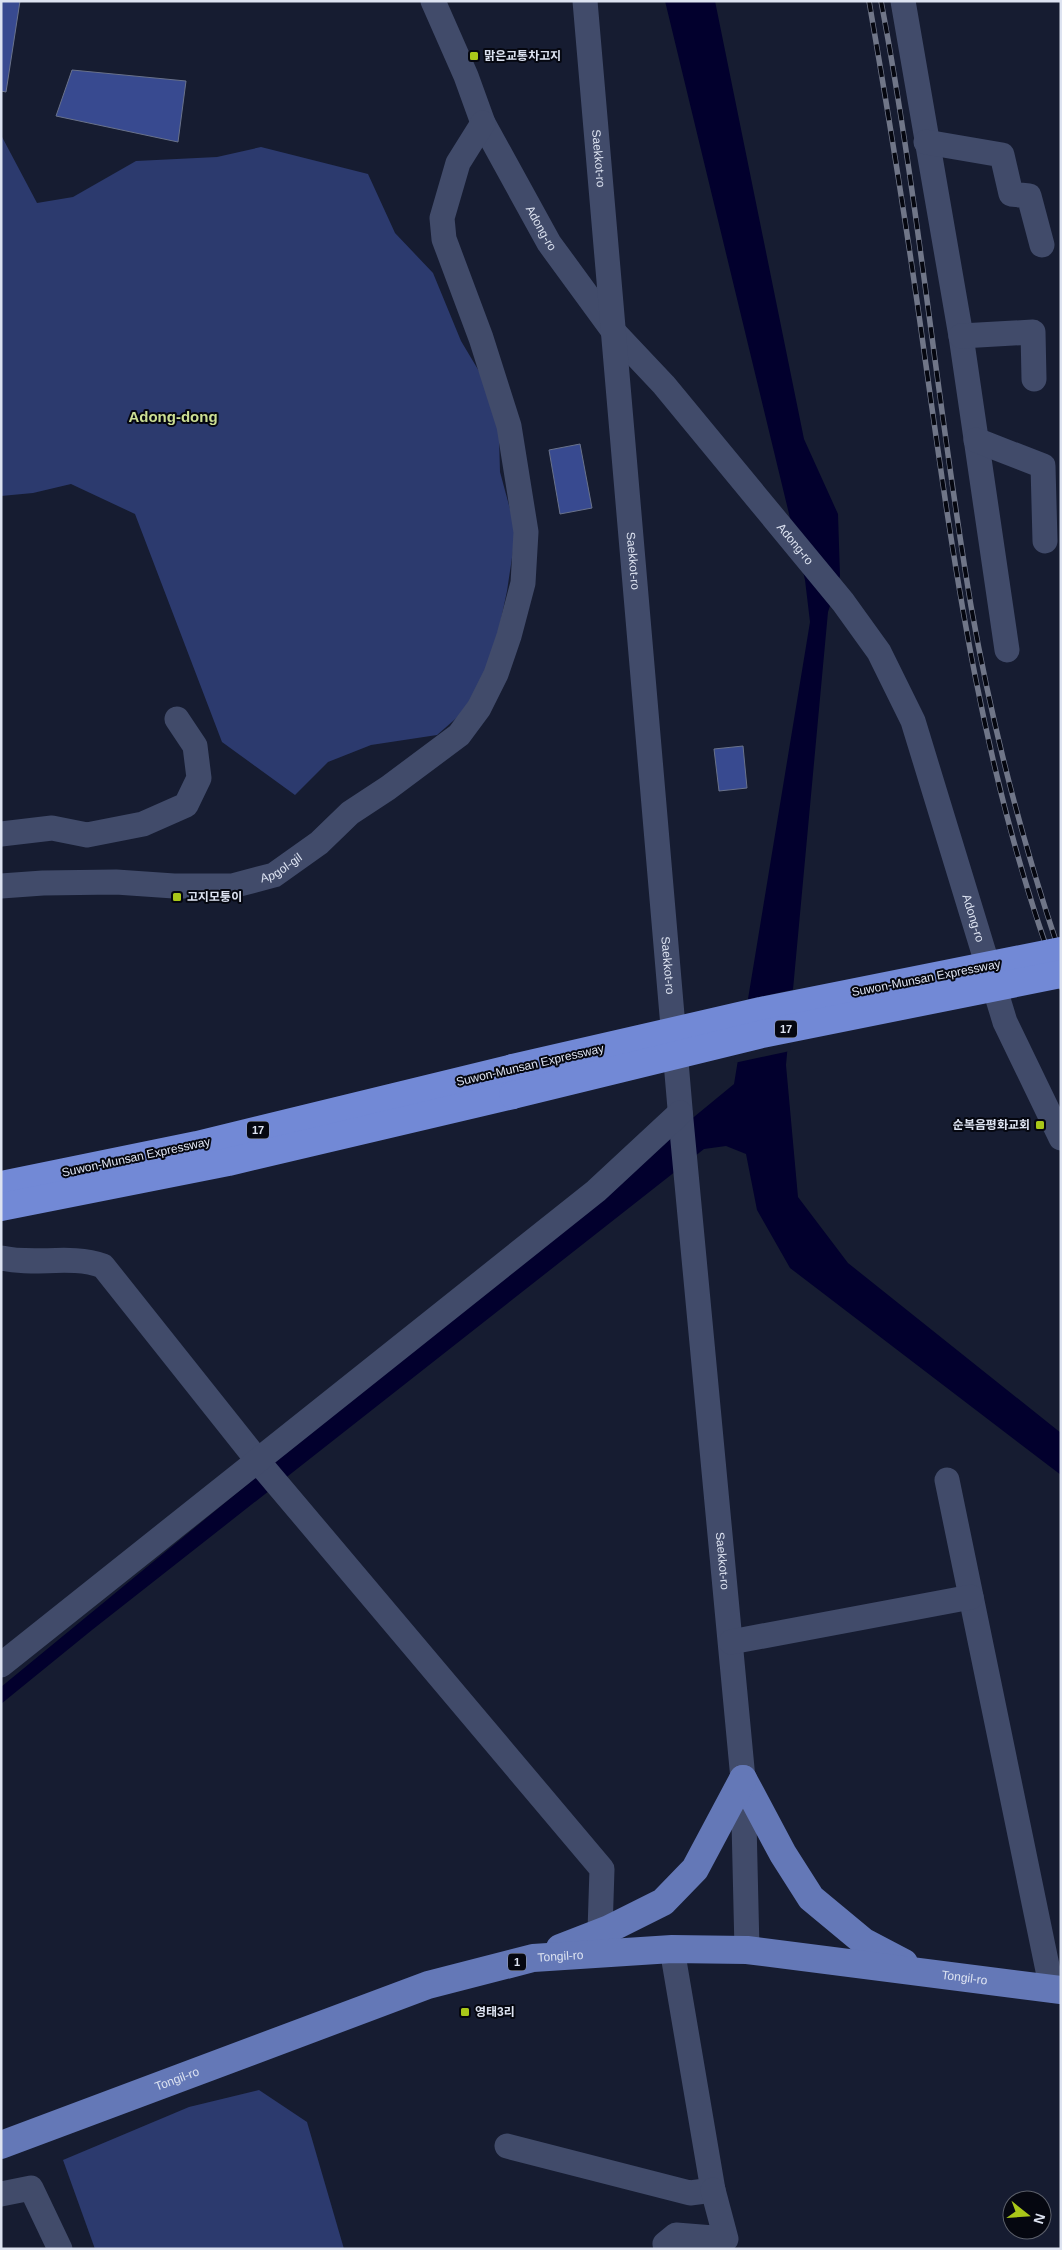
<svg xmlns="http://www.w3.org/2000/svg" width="1062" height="2250" viewBox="0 0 1062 2250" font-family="Helvetica,'Noto Sans KR',sans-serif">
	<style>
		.green { fill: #2c3a6e }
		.water { fill: #02002d }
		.pier { fill: #161c31 }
		.building { fill: #384a90; stroke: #69728b }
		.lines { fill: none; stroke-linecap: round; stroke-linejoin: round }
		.minor { stroke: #414b6a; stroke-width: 25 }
		.major { stroke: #6478b7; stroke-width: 28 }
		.highway { stroke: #7289d6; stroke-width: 28 }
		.rail-casing { stroke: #707688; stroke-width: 5.5 }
		.rail { stroke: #050710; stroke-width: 4; stroke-dasharray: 11; stroke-linecap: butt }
		.highway-bridge { stroke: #7289d6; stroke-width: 28 }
		.poi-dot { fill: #a9c719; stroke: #050710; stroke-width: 2 }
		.labels { text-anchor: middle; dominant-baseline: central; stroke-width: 4; stroke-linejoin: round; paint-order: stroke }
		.shield { fill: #050710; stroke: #9ca1ae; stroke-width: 1 }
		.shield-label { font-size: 11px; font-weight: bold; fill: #dde3f1 }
		.poi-label { font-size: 12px; font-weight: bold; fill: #dde3f1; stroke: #050710; text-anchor: start }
		.street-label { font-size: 12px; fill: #dde3f1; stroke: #050710 }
		.quarter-label { font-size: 15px; font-weight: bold; fill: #ccdf94; stroke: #050710 }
	</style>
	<rect width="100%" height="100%" fill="#161c31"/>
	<g class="green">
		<polygon points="1,135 37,203 73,197 136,161 217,157 261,147 368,174 395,233 433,273 461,341 498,403 500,472 516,531 507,591 493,657 477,700 437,735 371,745 328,762 295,795 222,742 135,514 71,484 33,493 1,496"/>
		<polygon points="259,2090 307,2122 344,2249 95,2249 63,2160 189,2107"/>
	</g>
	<polygon class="water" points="665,1 715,1 804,439 838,514 840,576 828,612 786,1065 798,1197 848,1263 1061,1433 1061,1475 790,1268 757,1210 746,1154 726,1146 704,1149 92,1630 1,1704 1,1687 734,1084 810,622 805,580"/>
	<polygon class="pier" points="796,989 790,1051 734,1063 744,1000"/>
	<g class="building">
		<polygon points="1,1 20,1 6,92 1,91"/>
		<polygon points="72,70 186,81 178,142 56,116"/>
		<polygon points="580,444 592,508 560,514 549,450"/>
		<polygon points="743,746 747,788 719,791 714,749"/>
	</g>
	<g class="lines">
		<g class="minor">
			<path id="s1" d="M433,1L466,76L483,123L549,243L614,332L664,385L843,602L879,652L913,721L1005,1022L1061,1138"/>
			<path id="s2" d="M585,1L681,1120L743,1779L747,1950"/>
			<polyline points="903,1 961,336 1007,650"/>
			<polyline points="926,142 1002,155 1011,194 1029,196 1042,245"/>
			<polyline points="961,336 1033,332 1034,379"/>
			<polyline points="976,440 1043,466 1045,541"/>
			<polyline points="1,834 52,828 87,835 143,824 186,805 199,778 195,746 177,719"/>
			<path id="s3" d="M1,886L43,883L116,882L174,886H232L274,875L319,843L350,813L388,788L459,735L479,708L496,674L509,636L523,583L526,532L509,426L481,338L444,239L442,218L458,163L483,123"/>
			<path d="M1,1258C35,1266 70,1254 103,1266L262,1466L602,1869L600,1931"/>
			<polyline points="947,1480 1052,1990"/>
			<polyline points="731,1642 971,1597"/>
			<polyline points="1,1665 596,1191 680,1113"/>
			<polyline points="507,2146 690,2193 713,2190 672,1949"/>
			<polyline points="1,2194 31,2188 60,2249"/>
			<polyline points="666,2249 665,2244 676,2235 726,2239 713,2190"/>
		</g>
		<g class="major">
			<polyline points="743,1779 783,1854 811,1898 864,1942 904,1963"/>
			<polyline points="560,1948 609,1929 663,1902 695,1869 743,1779"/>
			<path id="s4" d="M1,2145L428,1985L533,1958L672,1949L747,1950L1061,1990"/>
		</g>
		<g class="highway">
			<polyline points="1,1185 197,1145 513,1068"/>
			<polyline points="1,1207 228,1162 513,1095"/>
		</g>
		<defs>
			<g id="rail">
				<path d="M869,1C889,117 908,234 924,351C954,566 983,782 1061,987"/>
				<path d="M881,1C919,202 937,405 971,606C992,725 1022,842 1061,956"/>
			</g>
		</defs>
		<use href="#rail" class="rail-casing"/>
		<use href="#rail" class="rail"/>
		<g class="highway-bridge">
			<polyline points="513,1068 761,1011 1061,951"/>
			<polyline points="513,1095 762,1034 1061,974"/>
		</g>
	</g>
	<g class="poi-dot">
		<rect x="469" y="51" width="10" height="10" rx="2.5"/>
		<rect x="172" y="892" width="10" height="10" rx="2.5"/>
		<rect x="1035" y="1120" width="10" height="10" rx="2.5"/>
		<rect x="460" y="2007" width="10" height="10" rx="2.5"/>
	</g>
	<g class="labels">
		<g class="shield">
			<rect x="775" y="1020.5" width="22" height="17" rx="4"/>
			<rect x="247" y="1121.5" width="22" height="17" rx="4"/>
			<rect x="508" y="1953.5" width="18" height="17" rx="4"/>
		</g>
		<g class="shield-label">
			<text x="786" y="1029">17</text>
			<text x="258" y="1130">17</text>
			<text x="517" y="1962">1</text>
		</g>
		<g class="poi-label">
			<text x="484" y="56">맑은교통차고지</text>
			<text x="187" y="897">고지모퉁이</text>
			<text x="1030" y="1125" text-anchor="end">순복음평화교회</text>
			<text x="475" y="2012">영태3리</text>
		</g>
		<g class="street-label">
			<text stroke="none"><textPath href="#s2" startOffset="158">Saekkot-ro</textPath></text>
			<text stroke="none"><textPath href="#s1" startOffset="252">Adong-ro</textPath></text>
			<text stroke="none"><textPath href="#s1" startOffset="658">Adong-ro</textPath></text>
			<text stroke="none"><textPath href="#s2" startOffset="562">Saekkot-ro</textPath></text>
			<text stroke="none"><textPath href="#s3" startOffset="284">Apgol-gil</textPath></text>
			<text stroke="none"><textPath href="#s1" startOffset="1078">Adong-ro</textPath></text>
			<text stroke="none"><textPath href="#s2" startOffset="968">Saekkot-ro</textPath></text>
			<text transform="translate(926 978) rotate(-11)">Suwon-Munsan Expressway</text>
			<text transform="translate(530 1065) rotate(-13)">Suwon-Munsan Expressway</text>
			<text transform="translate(136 1157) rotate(-12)">Suwon-Munsan Expressway</text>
			<text stroke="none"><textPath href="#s2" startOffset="1566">Saekkot-ro</textPath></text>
			<text stroke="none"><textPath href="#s4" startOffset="592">Tongil-ro</textPath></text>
			<text stroke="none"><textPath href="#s4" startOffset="998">Tongil-ro</textPath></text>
			<text stroke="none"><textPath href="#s4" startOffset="188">Tongil-ro</textPath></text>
		</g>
		<g class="quarter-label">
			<text x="173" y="416">Adong-dong</text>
		</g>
	</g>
	<rect width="1062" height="2250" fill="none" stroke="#dde3f1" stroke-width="5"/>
	<g transform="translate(1027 2215) rotate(107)"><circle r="24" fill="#050710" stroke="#5b5f6a"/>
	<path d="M0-4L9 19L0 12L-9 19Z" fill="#a9c719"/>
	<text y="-8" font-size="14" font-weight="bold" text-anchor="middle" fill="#dde3f1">N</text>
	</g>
</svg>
